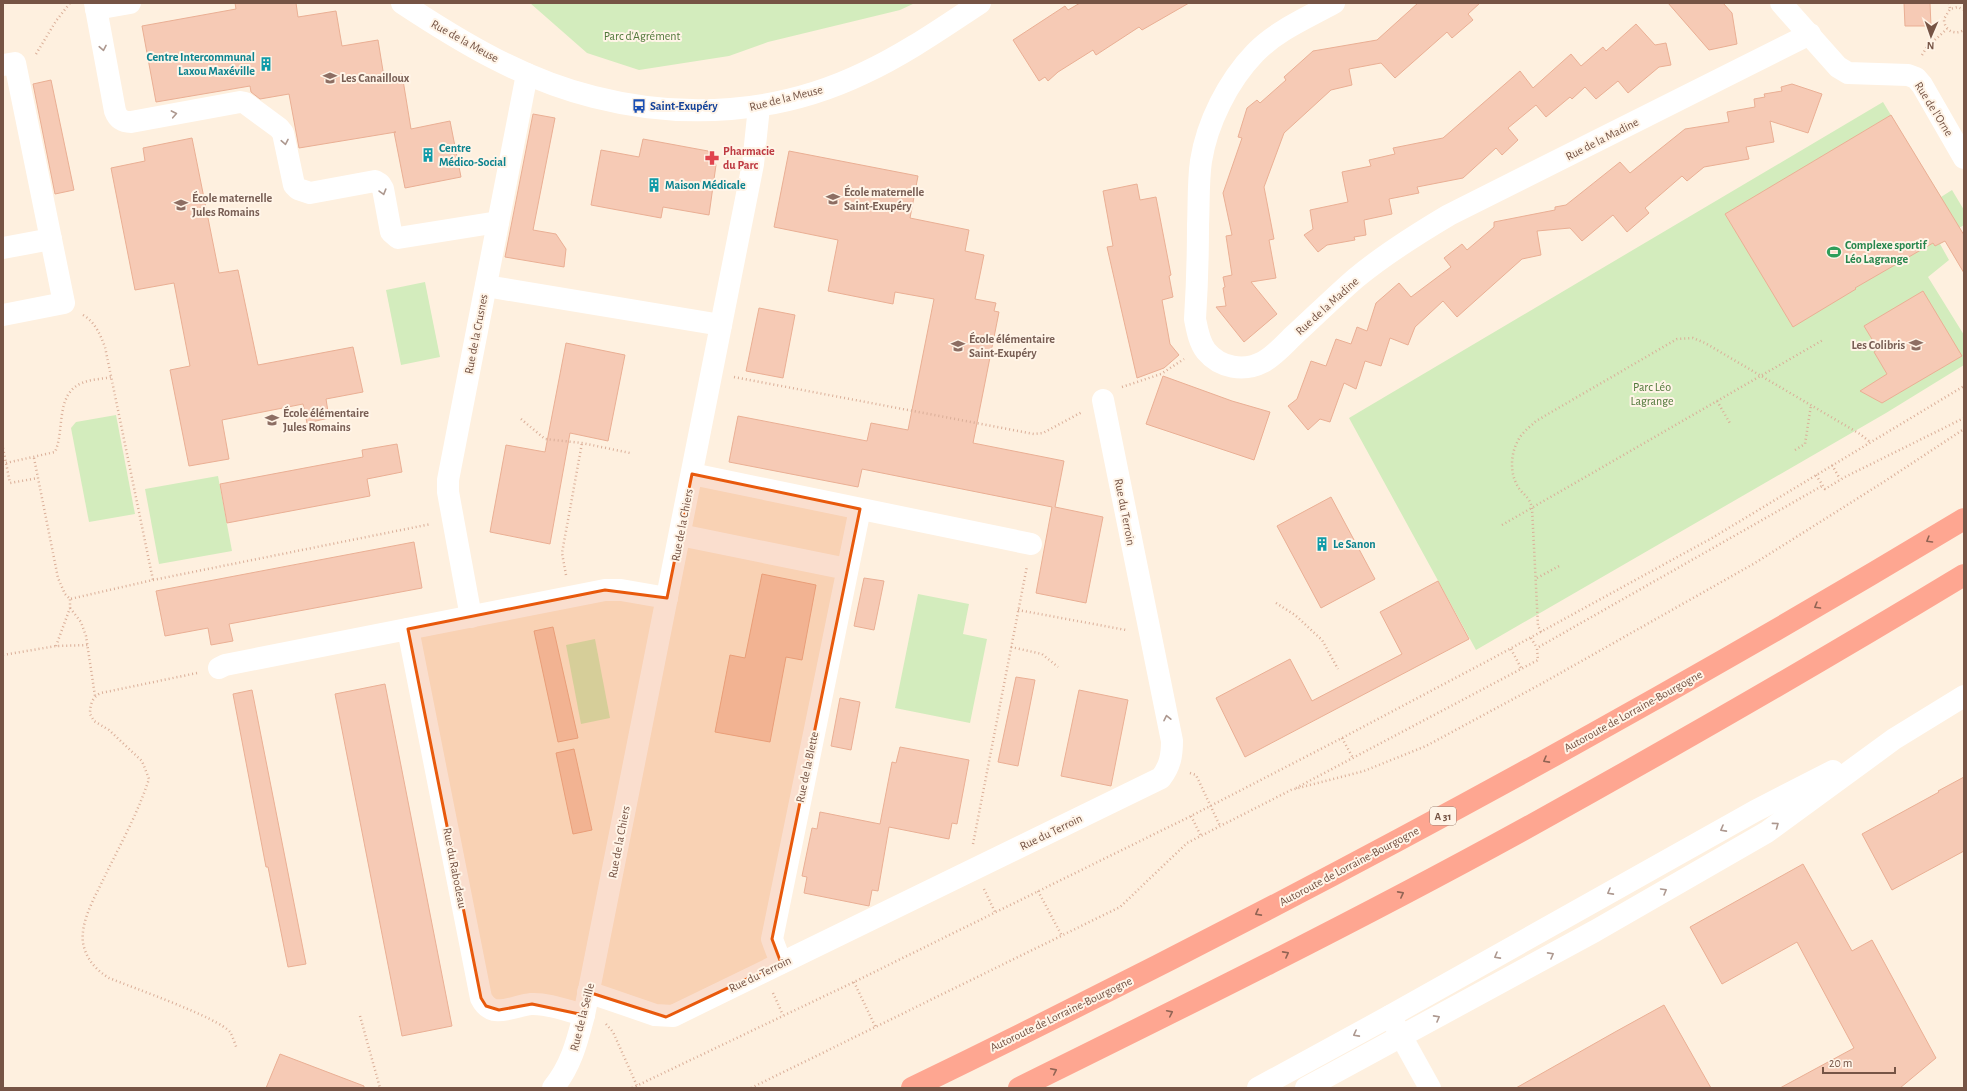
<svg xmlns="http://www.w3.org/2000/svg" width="1967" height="1091" viewBox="0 0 1967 1091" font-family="'Alegreya Sans',sans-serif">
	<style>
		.green { fill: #d3ecbd }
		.building { fill: #f6cab5; stroke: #eaaf94 }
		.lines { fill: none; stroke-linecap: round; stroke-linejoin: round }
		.path { stroke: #daae98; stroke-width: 2.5; stroke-dasharray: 1 3; stroke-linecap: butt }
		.street { stroke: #fff; stroke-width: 22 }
		.secondary { stroke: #fff; stroke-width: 22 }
		.highway { stroke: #fea691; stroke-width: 22 }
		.oneway { stroke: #ad988f }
		.oneway2 { stroke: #916454 }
		.marked { fill: #e8590c; fill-opacity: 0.2; stroke: #e8590c; stroke-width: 3; stroke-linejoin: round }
		.labels { text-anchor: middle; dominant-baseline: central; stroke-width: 4; stroke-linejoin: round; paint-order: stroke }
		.shield { fill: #fff4e7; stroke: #9f8476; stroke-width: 1 }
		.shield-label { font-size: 11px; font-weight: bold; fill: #765445 }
		.park-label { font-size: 12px; fill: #50773a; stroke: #fff4e7 }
		.street-label { font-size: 12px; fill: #765445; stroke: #fff4e7 }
		.culture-label { font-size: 12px; font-weight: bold; fill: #0d838f; stroke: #fff4e7; text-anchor: start }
		.education-label { font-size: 12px; font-weight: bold; fill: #785e54; stroke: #fff4e7; text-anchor: start }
		.transit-label { font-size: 12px; font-weight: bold; fill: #164399; stroke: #fff4e7; text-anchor: start }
		.health-label { font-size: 12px; font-weight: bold; fill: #be3a42; stroke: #fff4e7; text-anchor: start }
		.leisure-label { font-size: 12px; font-weight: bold; fill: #27864d; stroke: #fff4e7; text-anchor: start }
	</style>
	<rect width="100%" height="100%" fill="#fef0df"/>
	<g class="green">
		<polygon points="530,3 915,3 900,10 768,42 729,56 639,70 587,53"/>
		<polygon points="1883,102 1918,160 1924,182 1930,179 1941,197 1952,190 1964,210 1964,225 1959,228 1961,231 1940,244 1949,260 1928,277 1964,335 1964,365 1886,413 1476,650 1349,418"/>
		<polygon points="425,282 440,357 401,365 386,290"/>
		<polygon points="116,415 135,514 89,522 71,428 76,422"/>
		<polygon points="218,476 232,551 159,564 145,489"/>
		<polygon points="918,594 969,604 963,634 987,639 970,723 895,708"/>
		<polygon points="595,639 610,718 581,724 566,645"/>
	</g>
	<g class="building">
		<polygon points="235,3 296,3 298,17 336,11 342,46 378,40 384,77 402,74 411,129 450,121 461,177 405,188 394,132 396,132 299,148 289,94 260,99 251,92 250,86 156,102 142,26 236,9"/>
		<polygon points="1080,3 1189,3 1142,30 1139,27 1096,55 1093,50 1058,72 1048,81 1045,77 1039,81 1013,40 1065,6 1068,10"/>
		<polygon points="1418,3 1480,3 1468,14 1473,20 1452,38 1447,32 1395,78 1381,63 1349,69 1352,85 1331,90 1284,133 1264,187 1274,239 1269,240 1276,278 1251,282 1277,314 1244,342 1216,307 1226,306 1223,288 1225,287 1223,277 1232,275 1226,236 1232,235 1223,193 1242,138 1238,137 1247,108 1257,100 1260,103 1286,80 1284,77 1313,51 1377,40"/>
		<polygon points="1668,3 1723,3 1732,13 1737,44 1709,50"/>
		<polygon points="1904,3 1930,3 1931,26 1905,26"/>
		<polygon points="1636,24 1655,45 1666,43 1671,65 1659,67 1628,93 1618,81 1596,99 1585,87 1572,99 1570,97 1546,117 1536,105 1508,128 1518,140 1502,155 1496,148 1463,178 1417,187 1419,193 1389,199 1392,214 1364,220 1366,235 1354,237 1355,240 1327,245 1318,252 1304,235 1313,229 1310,210 1348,202 1342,172 1371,166 1369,160 1395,154 1393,148 1443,138 1520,71 1533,88 1571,54 1581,66 1603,47 1606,51"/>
		<polygon points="51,80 74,190 55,194 33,84"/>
		<polygon points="1792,84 1822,94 1808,133 1770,121 1774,142 1746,147 1749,159 1704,167 1687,181 1682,176 1645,208 1649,213 1627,232 1613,215 1582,241 1570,228 1537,231 1541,255 1522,259 1457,317 1443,301 1415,327 1408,345 1390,338 1381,366 1365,361 1356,389 1344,383 1330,422 1320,419 1308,430 1288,406 1297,399 1311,361 1326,366 1336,339 1351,344 1357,327 1367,331 1376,303 1399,283 1411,297 1451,267 1444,258 1462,244 1467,250 1494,227 1494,222 1555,210 1555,207 1566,205 1620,162 1630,173 1685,129 1729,122 1727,112 1755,107 1754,99 1765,97 1764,94 1782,91 1781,87"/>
		<polygon points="533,114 555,118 533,230 556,234 566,249 564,267 505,257"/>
		<polygon points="1891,115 1964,235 1964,273 1945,241 1935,246 1933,243 1855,288 1856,289 1793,327 1725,214"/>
		<polygon points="192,138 219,273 238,270 258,365 353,347 363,392 326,399 329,418 307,423 303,404 222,420 229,459 189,466 170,370 190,366 174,283 135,290 111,168 145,161 143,148"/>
		<polygon points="643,139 708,151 716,165 709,215 663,207 661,218 591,205 601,150 639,157"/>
		<polygon points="789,151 918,176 910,218 969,230 965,251 984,255 975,299 996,303 994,311 999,312 973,443 1064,461 1055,507 1103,517 1086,603 1036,593 1052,507 862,469 858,487 729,462 738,416 867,441 871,423 908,430 934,299 895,292 893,304 828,291 838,240 774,227"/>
		<polygon points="1137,184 1140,200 1156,197 1171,275 1169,276 1173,297 1162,300 1170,344 1179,355 1164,368 1137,378 1107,247 1113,246 1103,191"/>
		<polygon points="1923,291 1962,356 1882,403 1860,391 1887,374 1874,352 1878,349 1864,326"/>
		<polygon points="759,308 795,315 783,378 746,371"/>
		<polygon points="566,343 625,355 608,441 570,433 550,544 490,532 506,445 545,452"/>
		<polygon points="1163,376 1232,401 1270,412 1254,460 1146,424"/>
		<polygon points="397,444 402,472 367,479 370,496 227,523 220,484 363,457 362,450"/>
		<polygon points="1331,497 1375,579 1321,608 1277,526"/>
		<polygon points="414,542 422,588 229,624 233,641 211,645 208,628 165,636 156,591"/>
		<polygon points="762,574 816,585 802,660 786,657 770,742 715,732 730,655 745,658"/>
		<polygon points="864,578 884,581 874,630 854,626"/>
		<polygon points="1438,581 1469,639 1245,757 1216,698 1290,659 1312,701 1402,654 1380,612"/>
		<polygon points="553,627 578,738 558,742 534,631"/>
		<polygon points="1016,677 1035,680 1018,766 998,762"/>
		<polygon points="385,684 452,1026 402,1036 335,694"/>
		<polygon points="252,690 306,964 288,967 268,867 266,867 233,694"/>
		<polygon points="1079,690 1128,700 1111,786 1061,776"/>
		<polygon points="840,698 860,702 851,750 831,746"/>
		<polygon points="900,747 969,760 957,824 952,823 949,839 889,827 878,891 872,890 869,906 804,893 807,877 802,876 812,828 817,829 820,812 880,824 892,762 896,763"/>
		<polygon points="574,749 592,830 573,834 556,753"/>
		<polygon points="1964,777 1964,851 1892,890 1862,834 1939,792 1938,791"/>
		<polygon points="1803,864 1852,951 1872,940 1936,1058 1900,1088 1780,1088 1854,1048 1797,942 1722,984 1690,927"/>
		<polygon points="1664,1005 1711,1088 1516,1088 1615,1032"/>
		<polygon points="280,1054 364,1086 364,1088 266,1088"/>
	</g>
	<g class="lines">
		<g class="path">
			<polyline points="1949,3 1950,9"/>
			<path d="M1964,10L1958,7L1950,9L1944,19C1944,30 1954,36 1964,30"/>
			<polyline points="36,54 56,21 70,3"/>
			<polyline points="1922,55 1927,47 1947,29"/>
			<path d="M83,315C95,322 100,334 105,347L153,580"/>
			<polyline points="734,377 1034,434 1043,433 1082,412"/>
			<polyline points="1122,387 1161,374 1184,359"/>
			<polyline points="1717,401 1731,425"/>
			<polyline points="521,419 545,439 582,443 630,453"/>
			<polyline points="3,448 10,483 38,478"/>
			<polyline points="1795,450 1805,444 1811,405"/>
			<polyline points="34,458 58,578 65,594 70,599 153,580 431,524"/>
			<path d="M6,463L55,452C65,430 55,394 82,383C91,379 103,379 112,377"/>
			<polyline points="1832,465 1840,479"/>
			<polyline points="1816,475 1825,489 1845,477 1964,418"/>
			<polyline points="1502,525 1823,340"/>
			<polyline points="566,575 562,553 582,443"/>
			<polyline points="1537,578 1561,565"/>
			<polyline points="1276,603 1295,615 1322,640 1338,669"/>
			<polyline points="70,608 81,622 86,636 95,696"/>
			<polyline points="1018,610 1126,630"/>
			<path d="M1541,632L1538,626L1532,508C1529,495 1522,495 1517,485C1509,470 1511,451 1520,437C1524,431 1531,426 1536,421L1677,339L1693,338L1705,343L1860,434L1870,442"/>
			<polyline points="1531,638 1537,648"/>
			<polyline points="56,646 70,608 70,599"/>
			<polyline points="1011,647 1042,654 1058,667"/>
			<polyline points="1511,649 1521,668"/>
			<polyline points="3,655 56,646 88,645"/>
			<path d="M197,673L101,693C92,697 90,705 90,714L94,721L109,730L142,761L149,779C138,813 120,845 105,876C96,895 80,921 83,943C86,959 96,970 109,978C131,987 219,1018 230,1032C233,1037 235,1044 237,1049"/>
			<polyline points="1342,738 1353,758"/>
			<polyline points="1190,773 1196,775 1220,826"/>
			<polyline points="1296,788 1538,660 1537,648 1822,486"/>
			<polyline points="1191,816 1201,836"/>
			<polyline points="973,844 1027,566"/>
			<polyline points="984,889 995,912"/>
			<polyline points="1038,891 1062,936"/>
			<polyline points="854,982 876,1028"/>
			<polyline points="773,993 783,1015"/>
			<polyline points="360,1016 380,1088"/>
			<polyline points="606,1024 613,1032 638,1088"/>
			<polyline points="632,1088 854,982 1191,816 1342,738 1495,657 1712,538 1964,386"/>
			<polyline points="751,1088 1120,907 1187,843 1291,790 1364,771 1426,746 1541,684 1755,563 1882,483 1964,429"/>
		</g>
		<g class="street">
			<path d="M95,3L115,111C118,119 122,122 131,122L240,102L245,103L279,128L283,133L294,185L298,189L310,193L375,181L380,184L383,189L391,232L398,238L498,222"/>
			<path d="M402,3C461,42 524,80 594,97C684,120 779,114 864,73C905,54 942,28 980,3"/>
			<path d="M1334,3C1307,18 1276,31 1255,53C1228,81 1207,123 1201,161C1198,182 1199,204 1198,225C1198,256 1197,288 1195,319C1197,329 1199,342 1206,351C1220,368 1244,372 1263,362C1274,356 1283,346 1291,338C1313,318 1334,297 1356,278C1385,254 1417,234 1449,215L1810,34"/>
			<polyline points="1781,3 1838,67 1848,73 1908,75 1916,78 1922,85 1964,158"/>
			<polyline points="96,9 130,3"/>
			<polyline points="3,65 15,63 64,303 3,315"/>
			<polyline points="3,248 51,239"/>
			<polyline points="486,286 721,325"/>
			<polyline points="692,474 1031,544"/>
			<polyline points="680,535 847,569"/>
			<polyline points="471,617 448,492 448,480 527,74"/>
			<path d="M408,629L481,998C484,1004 487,1008 494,1010C506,1012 520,1005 531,1004C548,1003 568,1011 584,1015"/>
			<polyline points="219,668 225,665 605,590 621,590 667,598"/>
			<polyline points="781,963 772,939 860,509"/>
			<path d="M588,992L655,1015L673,1016L1161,778C1170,766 1172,756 1172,741L1103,400"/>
			<polyline points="1390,1016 1430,1088"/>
			<path d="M553,1088C571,1066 577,1042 584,1015L753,164L759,107"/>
		</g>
		<g class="secondary">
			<polyline points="1258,1088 1390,1016 1755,811 1833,771"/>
			<polyline points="1306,1088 1595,931 1767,832 1894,739 1964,696"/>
		</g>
		<g class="highway">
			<path d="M912,1088C1270,914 1622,725 1964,519"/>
			<path d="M1019,1088C1187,1005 1355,922 1519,832C1669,749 1817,664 1964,575"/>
		</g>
	</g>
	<defs><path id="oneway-chevron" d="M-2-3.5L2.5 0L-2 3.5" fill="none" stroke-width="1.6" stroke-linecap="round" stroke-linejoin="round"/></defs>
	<g class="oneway">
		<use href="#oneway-chevron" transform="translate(103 48) rotate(79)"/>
		<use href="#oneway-chevron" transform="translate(174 114) rotate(-11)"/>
		<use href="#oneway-chevron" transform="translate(285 142) rotate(79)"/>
		<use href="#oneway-chevron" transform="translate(383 192) rotate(74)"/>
		<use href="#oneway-chevron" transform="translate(1167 718) rotate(-102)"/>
		<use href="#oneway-chevron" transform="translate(1776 825) rotate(-36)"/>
		<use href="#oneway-chevron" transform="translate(1723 829) rotate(151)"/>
		<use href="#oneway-chevron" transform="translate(1664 891) rotate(-30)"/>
		<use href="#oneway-chevron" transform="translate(1610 892) rotate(151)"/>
		<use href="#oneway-chevron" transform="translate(1551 955) rotate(-29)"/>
		<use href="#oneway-chevron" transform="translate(1497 956) rotate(151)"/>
		<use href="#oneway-chevron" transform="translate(1437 1018) rotate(-29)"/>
		<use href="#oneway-chevron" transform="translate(1356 1034) rotate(152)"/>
	</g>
	<g class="oneway2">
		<use href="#oneway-chevron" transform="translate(1929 540) rotate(149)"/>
		<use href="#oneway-chevron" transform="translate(1817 606) rotate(150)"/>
		<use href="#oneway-chevron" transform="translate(1546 760) rotate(151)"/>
		<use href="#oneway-chevron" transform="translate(1401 894) rotate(-28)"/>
		<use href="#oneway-chevron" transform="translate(1258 913) rotate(152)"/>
		<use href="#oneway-chevron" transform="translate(1286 954) rotate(-28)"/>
		<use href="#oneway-chevron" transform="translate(1170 1013) rotate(-26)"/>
		<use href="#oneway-chevron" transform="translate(1054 1071) rotate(-26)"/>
	</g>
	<path class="marked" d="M692,474L860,509L772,939L781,963L666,1017L588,992L584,1015L532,1004L499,1010L486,1006L481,998L408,629L605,590L667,598Z"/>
	<defs>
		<symbol id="building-bare" viewBox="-9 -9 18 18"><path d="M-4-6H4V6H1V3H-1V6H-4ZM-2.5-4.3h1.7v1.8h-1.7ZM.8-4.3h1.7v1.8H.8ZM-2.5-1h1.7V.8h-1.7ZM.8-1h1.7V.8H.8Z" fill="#0f9aa8" stroke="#fff4e7" stroke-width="2.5" paint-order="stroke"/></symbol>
		<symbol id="school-bare" viewBox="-9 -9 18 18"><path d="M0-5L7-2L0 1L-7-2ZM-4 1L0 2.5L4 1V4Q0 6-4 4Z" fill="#8d6e63" stroke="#fff4e7" stroke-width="2.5" paint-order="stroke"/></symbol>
		<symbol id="bus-bare" viewBox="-9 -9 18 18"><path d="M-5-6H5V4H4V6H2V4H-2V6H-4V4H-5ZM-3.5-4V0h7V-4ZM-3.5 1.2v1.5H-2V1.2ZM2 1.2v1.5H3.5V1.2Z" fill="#1a4fb4" stroke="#fff4e7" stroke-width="2.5" paint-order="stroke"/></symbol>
		<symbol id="pharmacy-bare" viewBox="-9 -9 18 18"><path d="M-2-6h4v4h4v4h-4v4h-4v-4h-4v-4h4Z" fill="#e0444e" stroke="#fff4e7" stroke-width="2.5" paint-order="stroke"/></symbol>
		<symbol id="stadium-bare" viewBox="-9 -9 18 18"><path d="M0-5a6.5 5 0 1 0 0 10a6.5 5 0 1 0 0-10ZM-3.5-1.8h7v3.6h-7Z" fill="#2e9e5b" stroke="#fff4e7" stroke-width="2.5" paint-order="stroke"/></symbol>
	</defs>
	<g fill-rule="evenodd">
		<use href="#building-bare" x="256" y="54" width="20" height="20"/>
		<use href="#school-bare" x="320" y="68" width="20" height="20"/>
		<use href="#bus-bare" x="629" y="96" width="20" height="20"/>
		<use href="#building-bare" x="418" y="145" width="20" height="20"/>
		<use href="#pharmacy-bare" x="702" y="148" width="20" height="20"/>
		<use href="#building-bare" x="644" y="175" width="20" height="20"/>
		<use href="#school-bare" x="823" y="189" width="20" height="20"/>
		<use href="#school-bare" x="171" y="195" width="20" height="20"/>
		<use href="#stadium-bare" x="1824" y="242" width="20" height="20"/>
		<use href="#school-bare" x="1906" y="335" width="20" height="20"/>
		<use href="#school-bare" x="948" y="336" width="20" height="20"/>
		<use href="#school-bare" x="262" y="410" width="20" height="20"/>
		<use href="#building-bare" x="1312" y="534" width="20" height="20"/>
	</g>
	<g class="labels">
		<rect class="shield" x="1430" y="807" width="26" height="18" rx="3"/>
		<g class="shield-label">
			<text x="1443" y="816">A 31</text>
		</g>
		<g class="park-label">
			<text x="642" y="36">Parc d'Agrément</text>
			<text x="1652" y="387">Parc Léo<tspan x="1652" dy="14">Lagrange</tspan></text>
		</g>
		<g class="street-label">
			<text transform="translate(465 41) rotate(29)">Rue de la Meuse</text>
			<text transform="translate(786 98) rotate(-14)">Rue de la Meuse</text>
			<text transform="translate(1934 109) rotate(58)">Rue de l'Orne</text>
			<text transform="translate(1602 139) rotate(-27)">Rue de la Madine</text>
			<text transform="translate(1327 306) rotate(-42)">Rue de la Madine</text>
			<text transform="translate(476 334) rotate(-79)">Rue de la Crusnes</text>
			<text transform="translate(1125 512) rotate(79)">Rue du Terroin</text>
			<text transform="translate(682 525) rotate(-79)">Rue de la Chiers</text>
			<text transform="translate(1633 711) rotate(-29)">Autoroute de Lorraine-Bourgogne</text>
			<text transform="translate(807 767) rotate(-78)">Rue de la Blette</text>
			<text transform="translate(1051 832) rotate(-26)">Rue du Terroin</text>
			<text transform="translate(619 842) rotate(-79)">Rue de la Chiers</text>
			<text transform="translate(1349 866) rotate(-28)">Autoroute de Lorraine-Bourgogne</text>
			<text transform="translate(455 868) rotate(79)">Rue du Rabodeau</text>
			<text transform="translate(760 974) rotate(-26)">Rue du Terroin</text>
			<text transform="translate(1061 1014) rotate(-26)">Autoroute de Lorraine-Bourgogne</text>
			<text transform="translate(582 1017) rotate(-76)">Rue de la Seille</text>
		</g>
		<g class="culture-label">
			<text x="255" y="57" text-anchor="end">Centre Intercommunal<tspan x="255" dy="14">Laxou Maxéville</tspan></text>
			<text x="439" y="148">Centre<tspan x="439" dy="14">Médico-Social</tspan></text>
			<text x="665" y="185">Maison Médicale</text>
			<text x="1333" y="544">Le Sanon</text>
		</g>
		<g class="education-label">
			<text x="341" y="78">Les Canailloux</text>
			<text x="844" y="192">École maternelle<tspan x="844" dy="14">Saint-Exupéry</tspan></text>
			<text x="192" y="198">École maternelle<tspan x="192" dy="14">Jules Romains</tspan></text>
			<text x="969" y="339">École élémentaire<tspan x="969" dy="14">Saint-Exupéry</tspan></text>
			<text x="1905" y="345" text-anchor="end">Les Colibris</text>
			<text x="283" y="413">École élémentaire<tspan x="283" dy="14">Jules Romains</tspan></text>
		</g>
		<g class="transit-label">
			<text x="650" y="106">Saint-Exupéry</text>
		</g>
		<g class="health-label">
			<text x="723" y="151">Pharmacie<tspan x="723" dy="14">du Parc</tspan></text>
		</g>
		<g class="leisure-label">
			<text x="1845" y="245">Complexe sportif<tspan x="1845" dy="14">Léo Lagrange</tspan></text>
		</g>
	</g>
	<rect width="1967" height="1091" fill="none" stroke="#765445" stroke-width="8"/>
	<g transform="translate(1931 36) rotate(182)" stroke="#fff4e7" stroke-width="3" paint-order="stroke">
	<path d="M0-3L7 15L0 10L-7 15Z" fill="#765445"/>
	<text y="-6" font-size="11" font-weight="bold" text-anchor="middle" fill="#765445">N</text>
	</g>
	<path d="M1823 1067v6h72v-6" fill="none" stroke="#765445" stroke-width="2"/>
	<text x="1829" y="1067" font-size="12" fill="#765445" stroke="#fff4e7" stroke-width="3" paint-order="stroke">20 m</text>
</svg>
